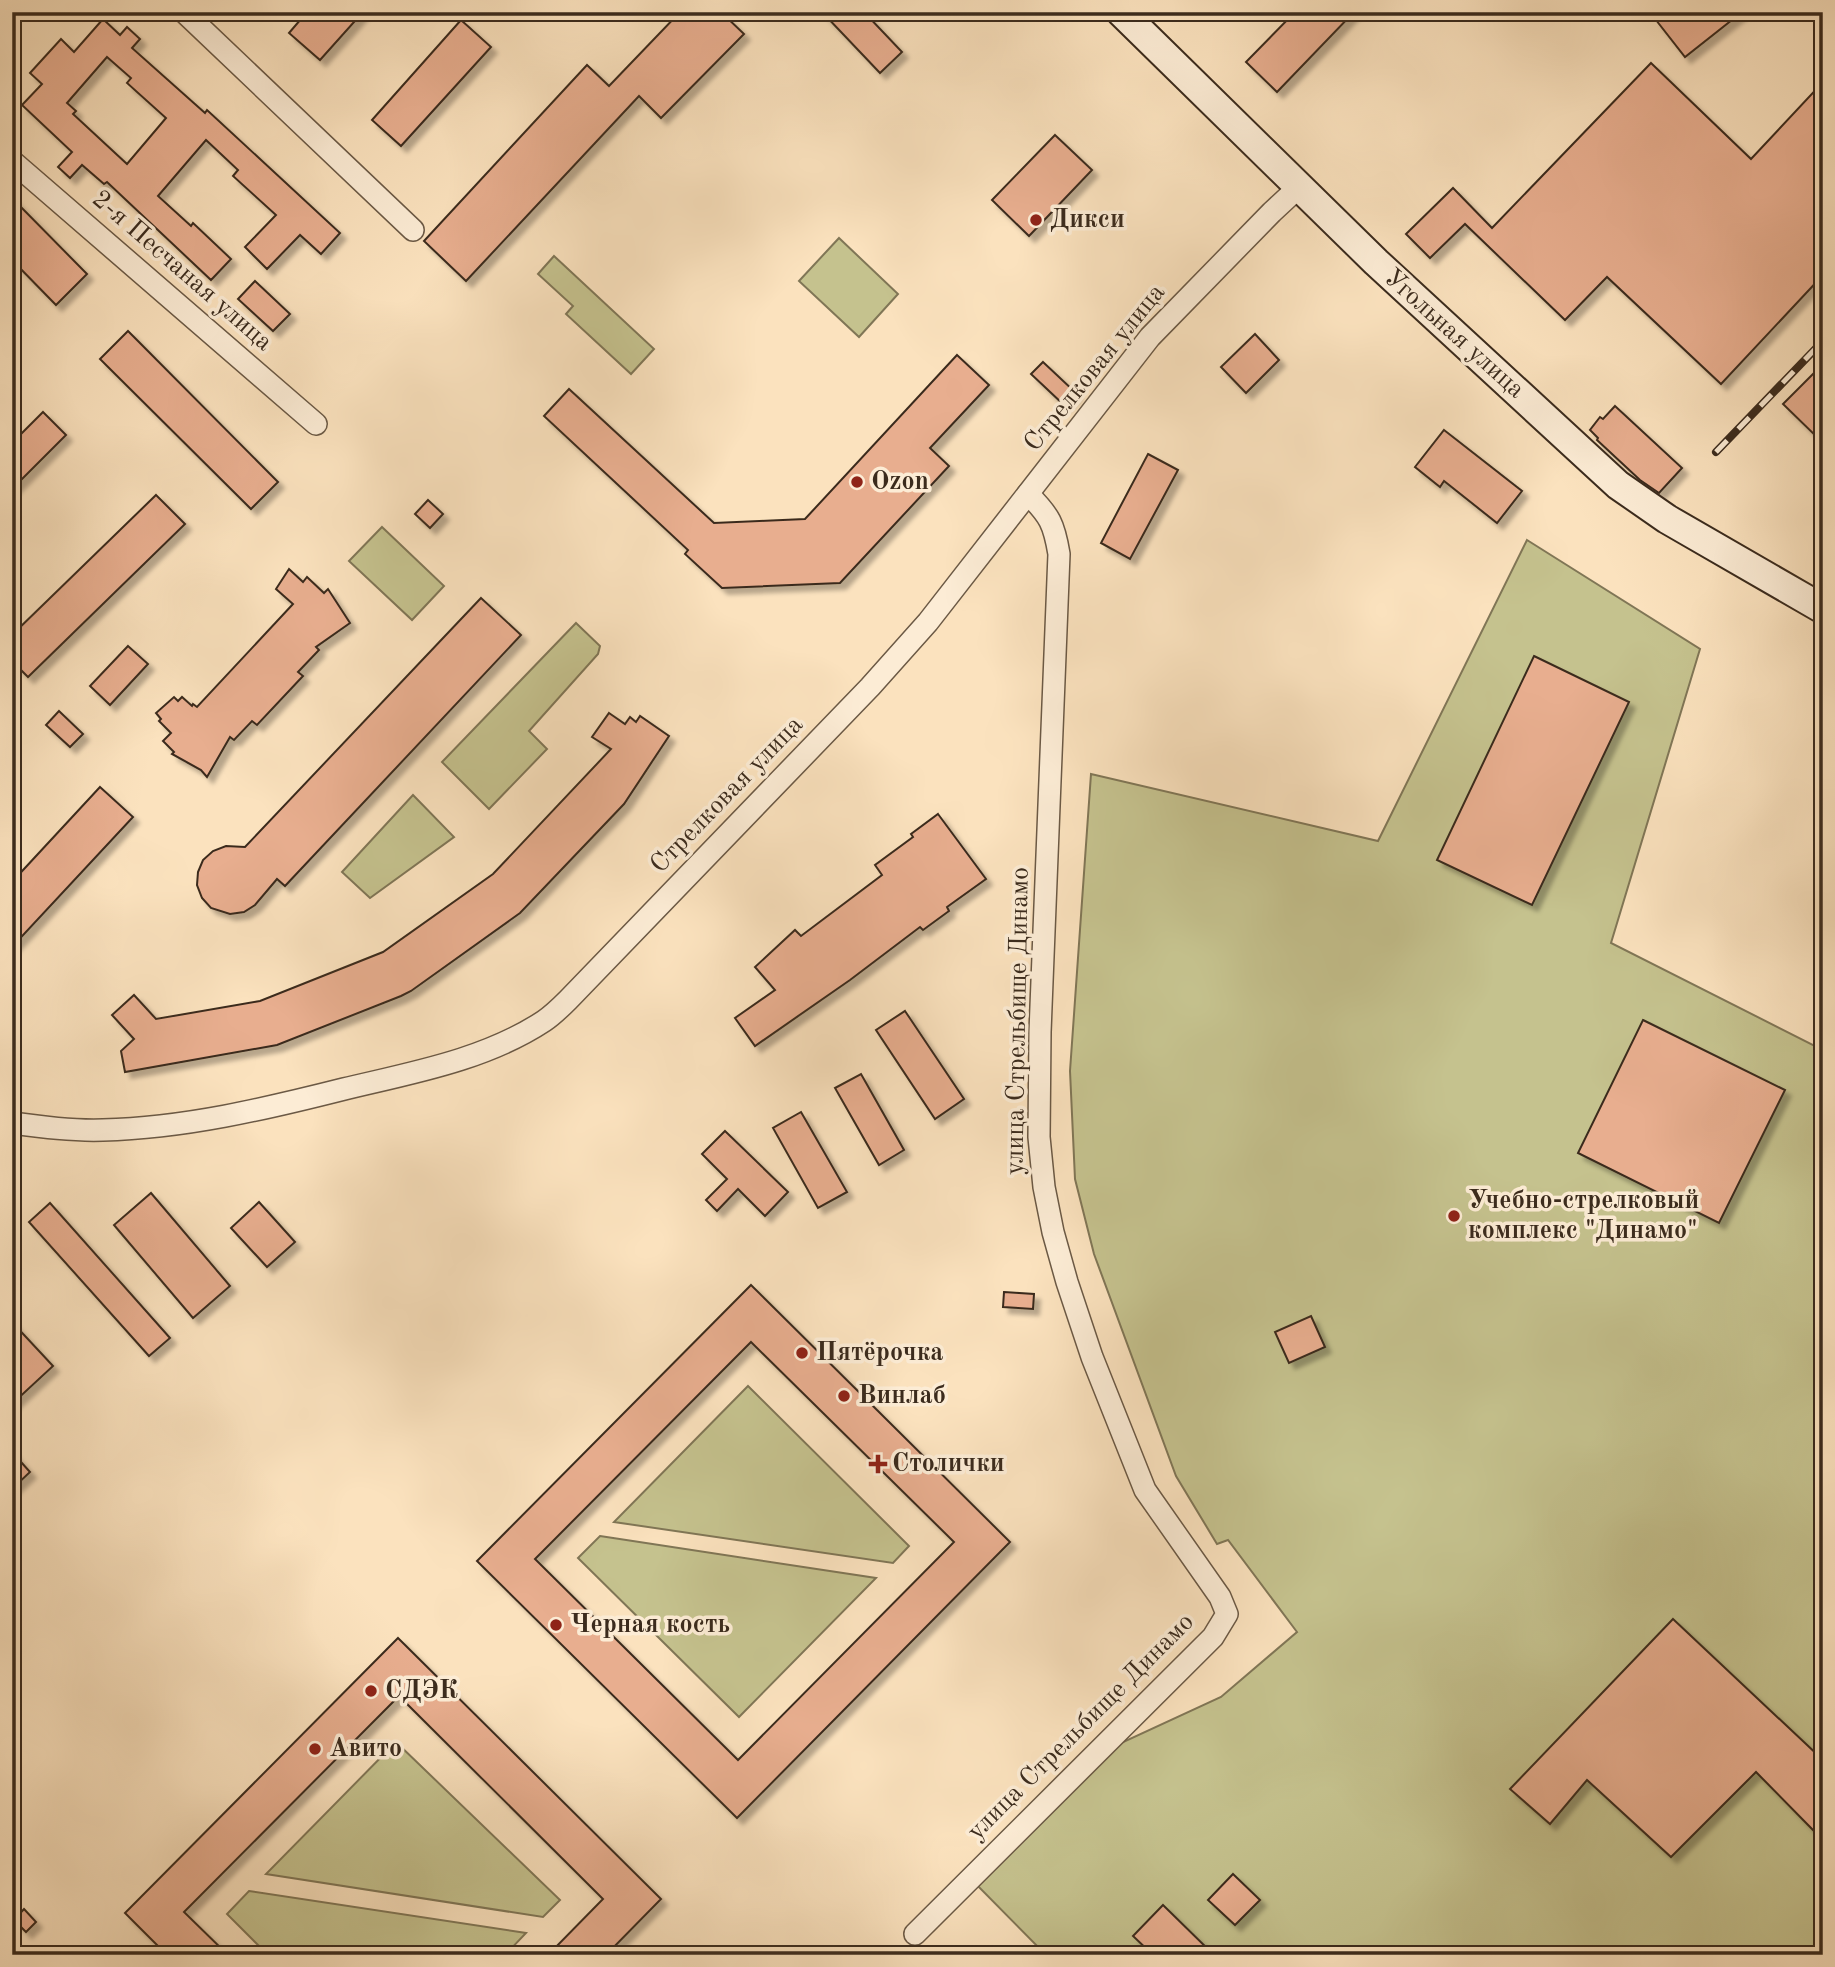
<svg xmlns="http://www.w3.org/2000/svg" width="1835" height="1967" viewBox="0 0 1835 1967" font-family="'Old Standard TT',serif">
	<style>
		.green { fill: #c5c28e; stroke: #807656; stroke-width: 2 }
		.building { fill: #e8ae8f; stroke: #3b2b1d; stroke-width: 2; fill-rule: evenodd; filter: url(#shadow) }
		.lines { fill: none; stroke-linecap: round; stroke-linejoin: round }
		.street-casing { stroke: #6b5945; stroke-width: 24 }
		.secondary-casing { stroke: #3b2b1d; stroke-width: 32 }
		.street { stroke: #fcecd5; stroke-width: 21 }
		.secondary { stroke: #fcecd5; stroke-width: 28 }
		.rail-casing { stroke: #3b2b1d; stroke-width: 8 }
		.rail { stroke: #fcecd5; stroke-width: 5; stroke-dasharray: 16; stroke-linecap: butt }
		.poi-dot { fill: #8f2418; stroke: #fcecd5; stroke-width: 2.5 }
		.labels { text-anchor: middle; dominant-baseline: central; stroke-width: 7; stroke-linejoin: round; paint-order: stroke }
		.poi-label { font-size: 26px; font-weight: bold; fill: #3b2b1d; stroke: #fcecd5; text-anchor: start }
		.street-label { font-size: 26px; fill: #3b2b1d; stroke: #fcecd5 }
	</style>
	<defs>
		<filter id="shadow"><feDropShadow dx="6" dy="6" stdDeviation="2" flood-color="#0004"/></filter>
	</defs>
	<rect width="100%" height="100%" fill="#fbe2be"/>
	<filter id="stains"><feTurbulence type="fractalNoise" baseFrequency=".00286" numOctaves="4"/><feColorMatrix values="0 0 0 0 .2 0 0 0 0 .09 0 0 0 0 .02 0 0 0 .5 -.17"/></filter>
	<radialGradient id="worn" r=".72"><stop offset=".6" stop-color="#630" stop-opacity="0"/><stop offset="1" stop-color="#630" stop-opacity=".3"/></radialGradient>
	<g class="green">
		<polygon points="839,238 898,294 859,337 799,281"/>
		<polygon points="554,256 654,349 631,374 566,314 573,306 538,274"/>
		<polygon points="382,527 444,586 412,620 349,561"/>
		<polygon points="1527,540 1700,649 1611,943 1823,1050 1823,1955 1046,1955 968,1876 1082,1761 1221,1697 1297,1632 1228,1540 1217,1544 1176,1476 1094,1254 1075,1179 1070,1071 1091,774 1378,841"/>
		<polygon points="576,623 600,646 598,654 529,731 547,749 489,809 442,762"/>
		<polygon points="413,795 454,837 370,898 342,872"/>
		<polygon points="748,1386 909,1546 893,1563 614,1522"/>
		<polygon points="600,1536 876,1578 739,1717 578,1558"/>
		<polygon points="396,1742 560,1900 543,1917 266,1874"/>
		<polygon points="249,1891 526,1933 505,1955 268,1955 227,1914"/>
	</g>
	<g class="building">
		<polygon points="307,12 363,12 320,60 289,33"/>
		<polygon points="680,12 721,12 744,34 661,118 639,96 466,281 424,241 587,65 609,86"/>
		<polygon points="822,12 864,12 902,52 880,73"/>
		<polygon points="1295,12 1354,12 1277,92 1246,62"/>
		<polygon points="1667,12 1742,12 1685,57 1656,20"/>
		<path d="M103,19L120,35L127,27L140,39L132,48L205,113L207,110L340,233L321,254L300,235L267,269L245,247L276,215L233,176L238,170L206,140L158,196L191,226L193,223L231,259L211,280L107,182L104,184L82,165L70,178L58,167L72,152L22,105L42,84L30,73L61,39L74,52ZM107,57L131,78L127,83L166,118L127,164L73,114L76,111L67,103Z"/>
		<polygon points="461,20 491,47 401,146 372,120"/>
		<polygon points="1651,63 1751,159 1823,82 1823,275 1721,384 1607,277 1565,320 1465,224 1430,258 1406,234 1453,188 1492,228"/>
		<polygon points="1055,135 1092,170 1029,236 992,200"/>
		<polygon points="12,198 87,274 56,305 12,260"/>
		<polygon points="255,281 290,314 273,331 238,299"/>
		<polygon points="128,331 278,482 251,509 100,359"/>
		<polygon points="1255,334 1279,360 1246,393 1221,367"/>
		<polygon points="957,355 989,385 930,448 949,466 840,583 722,588 685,554 688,550 544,416 569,389 714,523 805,519"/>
		<polygon points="1043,362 1076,393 1064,405 1031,374"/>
		<polygon points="1823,364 1823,443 1783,404"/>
		<polygon points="1615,406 1682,468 1659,493 1640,480 1597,440 1598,438 1590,430 1600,417 1603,419"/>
		<polygon points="43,412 66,435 12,489 12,443"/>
		<polygon points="1444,430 1522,491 1497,523 1444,481 1440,487 1415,467"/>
		<polygon points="1148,454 1178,470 1130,559 1101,543"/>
		<polygon points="156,495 185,524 28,677 12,661 12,635"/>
		<polygon points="428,500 443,514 430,528 415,514"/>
		<polygon points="289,569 303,582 307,577 324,593 328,589 350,623 316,647 319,650 298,672 303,676 257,725 252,721 234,740 230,737 207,777 201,770 172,754 174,752 163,741 171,733 159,721 161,719 156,713 174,697 178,701 182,697 192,706 193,704 197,707 293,604 276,589"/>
		<polygon points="481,598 521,635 285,886 277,879 255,905 244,912 230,914 211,908 202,898 197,885 198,872 203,860 213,851 226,846 245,847"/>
		<polygon points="128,646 148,664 110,705 90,686"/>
		<polygon points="1534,656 1629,702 1532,905 1437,860"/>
		<polygon points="59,711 83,734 70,747 46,725"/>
		<polygon points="609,713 625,724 630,717 636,722 640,716 669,736 624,804 520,913 411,991 401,996 277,1045 125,1072 121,1051 134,1039 112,1015 134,995 156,1019 260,1001 383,952 493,874 611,749 592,737"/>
		<polygon points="100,787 133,817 12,947 12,882"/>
		<polygon points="938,814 986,879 947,907 949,911 923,930 920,927 850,980 755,1046 735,1018 775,990 755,967 795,930 801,936 882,875 875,865 913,837 911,834"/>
		<polygon points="905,1011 964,1099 935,1119 876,1030"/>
		<polygon points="1643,1020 1785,1090 1719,1223 1578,1153"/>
		<polygon points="861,1074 904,1150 879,1165 835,1088"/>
		<polygon points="801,1112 847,1192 818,1208 773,1128"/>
		<polygon points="725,1131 788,1192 765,1216 738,1189 717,1211 706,1200 727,1179 702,1154"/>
		<polygon points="151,1193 230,1286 193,1318 114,1225"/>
		<polygon points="259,1202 295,1242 267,1267 231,1228"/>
		<polygon points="50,1203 170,1338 149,1356 29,1222"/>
		<path d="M751,1285L1010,1542L737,1818L477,1561ZM751,1342L954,1542L738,1760L535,1559Z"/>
		<polygon points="1004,1292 1034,1294 1033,1309 1003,1307"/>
		<polygon points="1311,1316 1325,1347 1289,1363 1275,1332"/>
		<polygon points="12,1322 53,1366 12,1404"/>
		<polygon points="12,1452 30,1472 12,1489"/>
		<polygon points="1673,1619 1823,1760 1823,1822 1814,1831 1756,1772 1671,1857 1587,1780 1550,1824 1510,1789"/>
		<polygon points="398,1638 661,1899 606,1955 548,1955 603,1899 399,1696 184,1912 228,1955 167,1955 125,1913"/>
		<polygon points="1233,1874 1260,1900 1235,1925 1208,1900"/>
		<polygon points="1163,1905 1214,1955 1153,1955 1133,1936"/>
		<polygon points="24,1909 36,1922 26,1932 14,1920"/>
	</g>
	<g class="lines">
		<defs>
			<g id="street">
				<polyline points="184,12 413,230"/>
				<polyline points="12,161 316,424"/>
				<path d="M12,1123C42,1127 73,1131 103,1130C184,1128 265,1109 344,1089C411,1073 485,1060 544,1021C553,1015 561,1007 568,1000L870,687L928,622L1150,337L1272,212L1300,186"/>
				<path d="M915,1934L1213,1637L1227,1614L1220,1597L1145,1490L1092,1357L1067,1282L1053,1232L1044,1187L1039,1137L1040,1032L1059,554C1054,524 1050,516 1028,494"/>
			</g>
			<polyline id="secondary" points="1121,12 1376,262 1618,485 1667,519 1823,609"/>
		</defs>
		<use href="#street" class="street-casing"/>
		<use href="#secondary" class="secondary-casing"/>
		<use href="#street" class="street"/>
		<use href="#secondary" class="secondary"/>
		<defs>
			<polyline id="rail" points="1716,452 1823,341"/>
		</defs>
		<use href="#rail" class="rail-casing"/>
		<use href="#rail" class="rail"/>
	</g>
	<g class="poi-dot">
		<circle cx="1036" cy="220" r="7"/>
		<circle cx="857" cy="482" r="7"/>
		<circle cx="1454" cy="1216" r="7"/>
		<circle cx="802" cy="1353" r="7"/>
		<circle cx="844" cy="1396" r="7"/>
		<path d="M874.5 1453.5h7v7h7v7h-7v7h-7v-7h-7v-7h7z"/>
		<circle cx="556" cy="1625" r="7"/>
		<circle cx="371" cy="1691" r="7"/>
		<circle cx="315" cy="1749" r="7"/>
	</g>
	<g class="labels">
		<g class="poi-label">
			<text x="1050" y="220">Дикси</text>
			<text x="871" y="482">Ozon</text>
			<text x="1468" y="1201">Учебно-стрелковый<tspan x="1468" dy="30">комплекс "Динамо"</tspan></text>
			<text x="816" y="1353">Пятёрочка</text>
			<text x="858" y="1396">Винлаб</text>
			<text x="892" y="1464">Столички</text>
			<text x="570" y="1625">Черная кость</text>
			<text x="385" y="1691">СДЭК</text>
			<text x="329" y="1749">Авито</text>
		</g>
		<g class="street-label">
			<text transform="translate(182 271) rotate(41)">2-я Песчаная улица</text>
			<text transform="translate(1454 334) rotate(42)">Угольная улица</text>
			<text transform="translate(1095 368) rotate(-51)">Стрелковая улица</text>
			<text transform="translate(727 795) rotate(-46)">Стрелковая улица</text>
			<text transform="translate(1018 1021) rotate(-89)">улица Стрельбище Динамо</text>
			<text transform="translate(1081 1727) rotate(-45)">улица Стрельбище Динамо</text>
		</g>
	</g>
	<rect width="1835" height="1967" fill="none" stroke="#fbe2be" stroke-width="42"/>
	<rect x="14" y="14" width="1807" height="1939" fill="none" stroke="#3b2b1d" stroke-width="3.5"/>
	<rect x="21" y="21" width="1793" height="1925" fill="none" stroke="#3b2b1d" stroke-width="2"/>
	<rect width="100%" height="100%" filter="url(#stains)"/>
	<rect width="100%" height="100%" fill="url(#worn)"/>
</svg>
